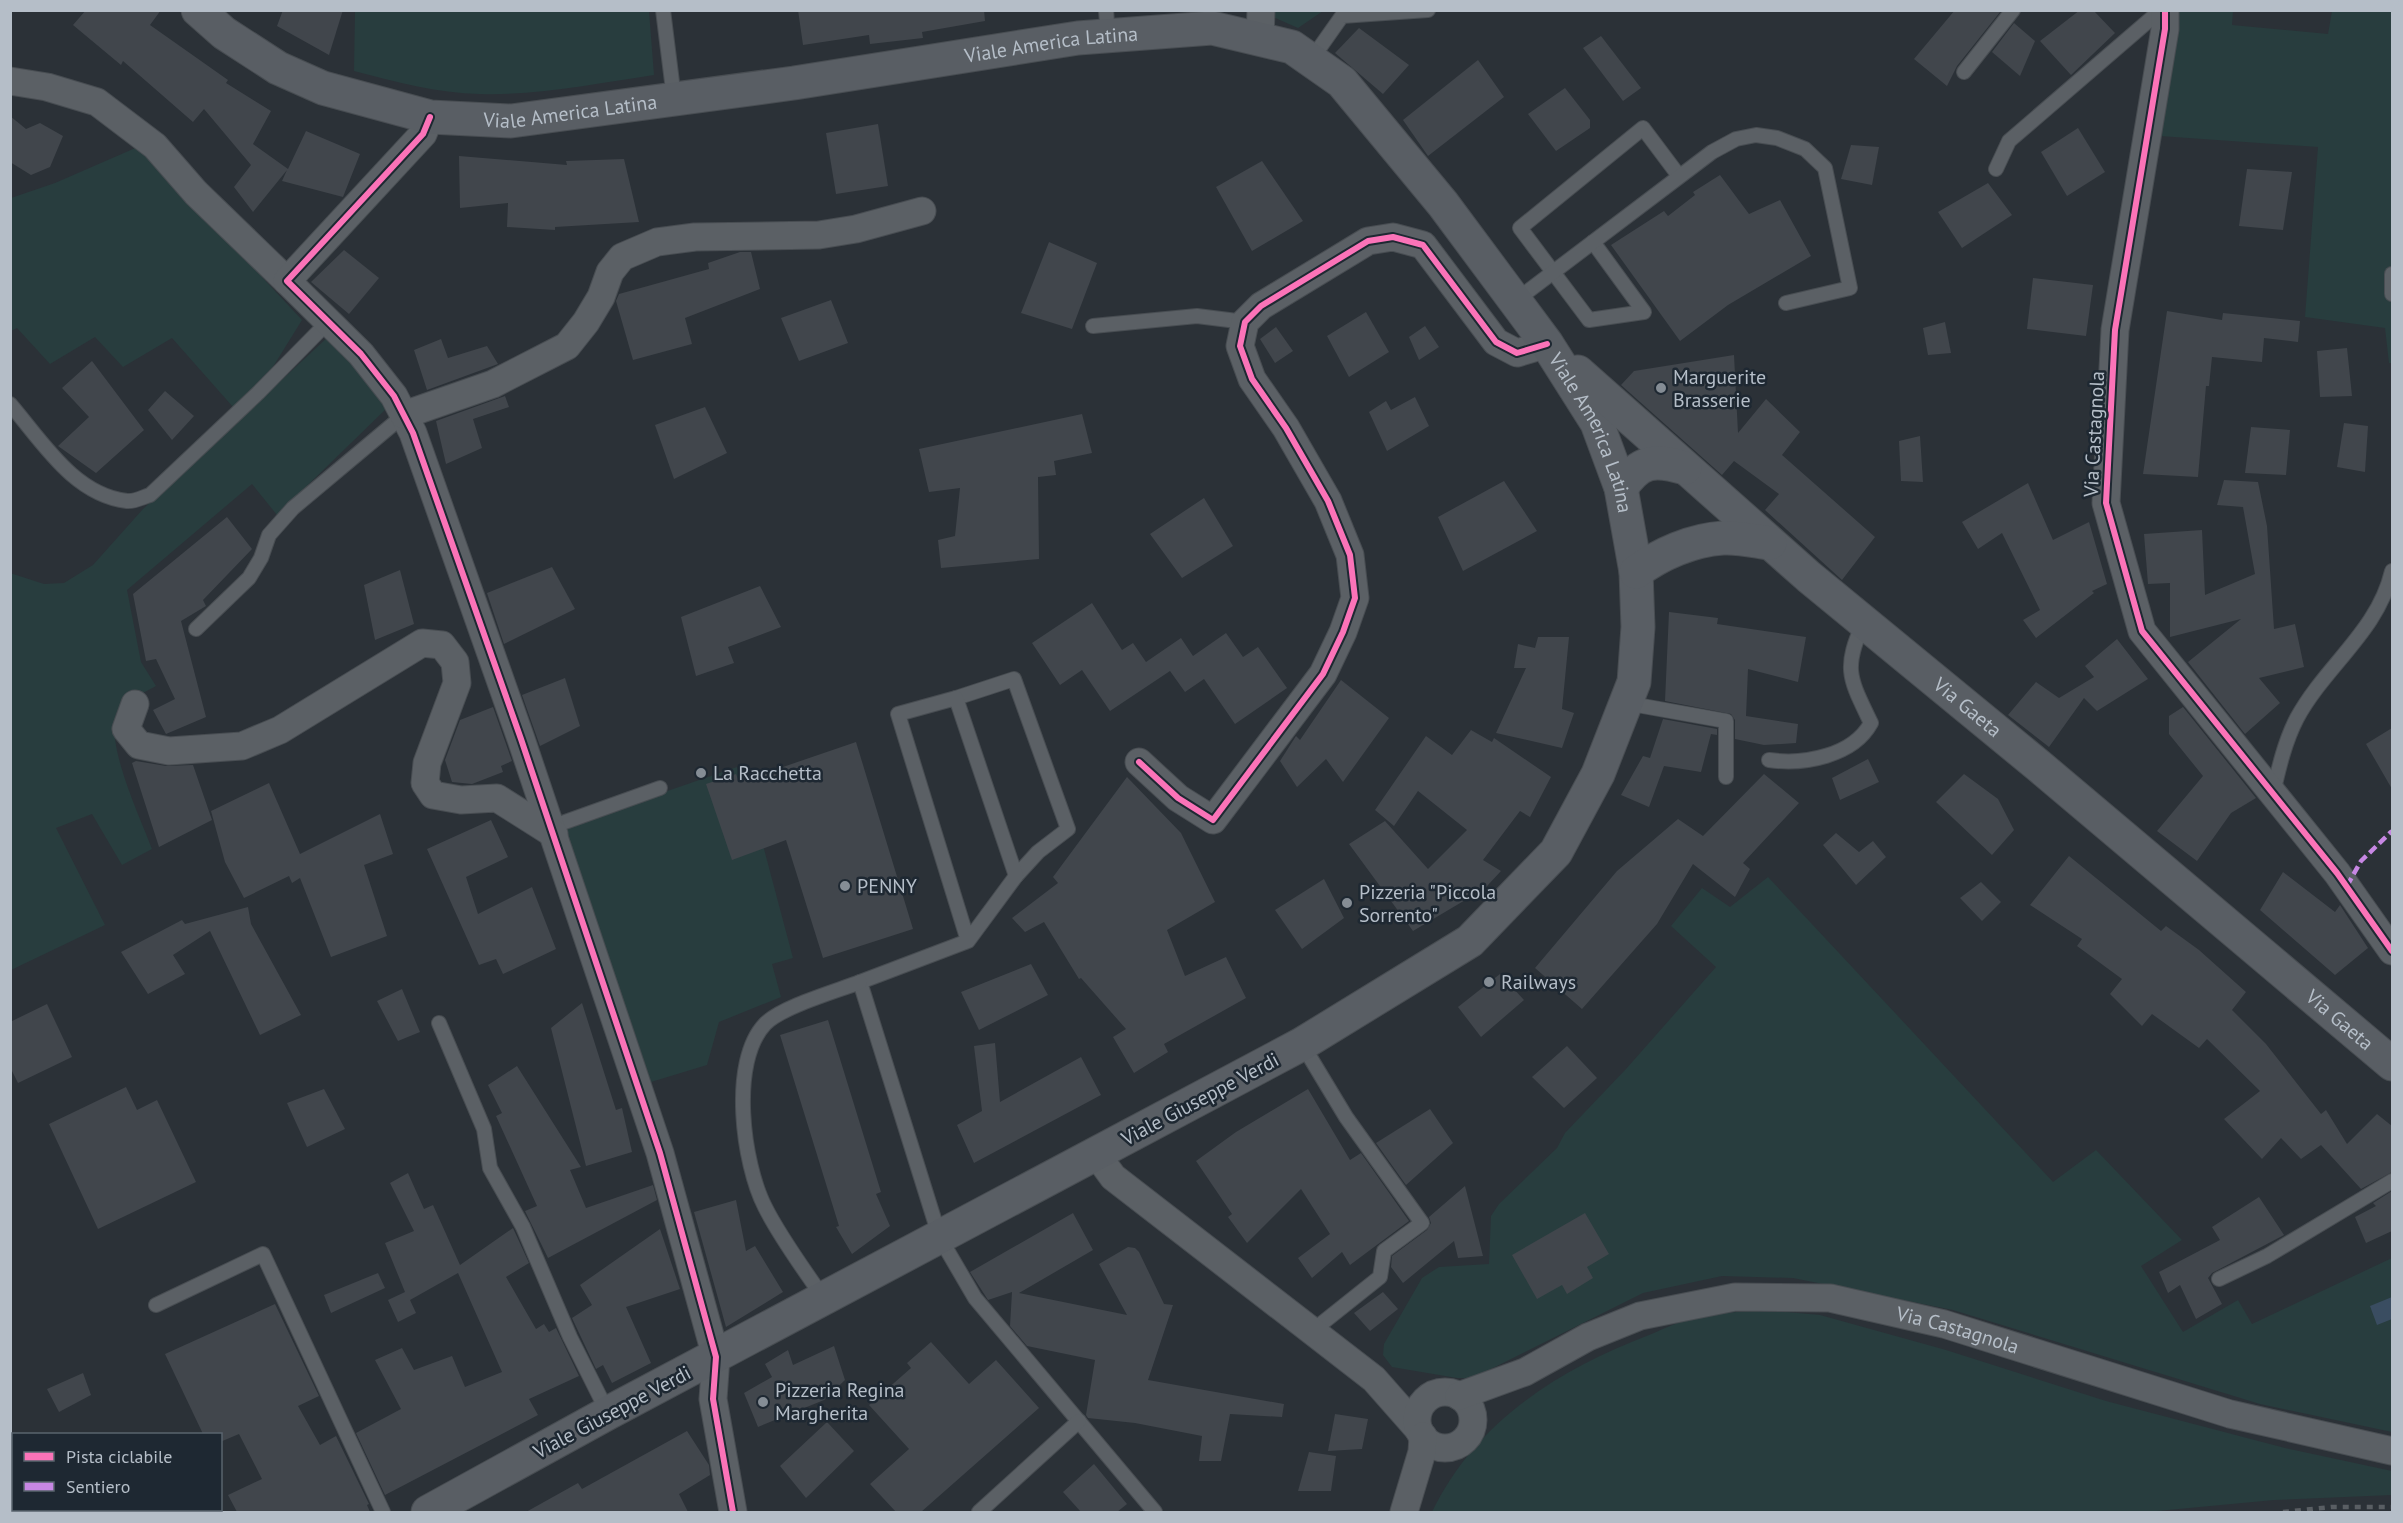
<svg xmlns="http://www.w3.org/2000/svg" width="2403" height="1523" viewBox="0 0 2403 1523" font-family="'PT Sans',sans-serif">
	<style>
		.green { fill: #283d3e }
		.water { fill: #3a4d61 }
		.building { fill: #41464c }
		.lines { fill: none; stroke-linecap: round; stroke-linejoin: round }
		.lane-casing { stroke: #484d52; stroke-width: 16 }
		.street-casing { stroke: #484d52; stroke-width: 29 }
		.secondary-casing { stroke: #484d52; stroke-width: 35 }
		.lane { stroke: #5b6065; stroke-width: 14 }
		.street { stroke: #5b6065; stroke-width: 27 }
		.secondary { stroke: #595e64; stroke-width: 33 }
		.rail { stroke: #595e63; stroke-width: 4.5; stroke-dasharray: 6 6; stroke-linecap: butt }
		.quiet { stroke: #c787e3; stroke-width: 4.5; stroke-dasharray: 9 4.5; stroke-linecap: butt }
		.cycleway-casing { stroke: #1e2832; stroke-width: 10 }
		.cycleway { stroke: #fb73b8; stroke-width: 6 }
		.poi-dot { fill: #858d95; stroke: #1e2832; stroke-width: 2 }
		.labels { text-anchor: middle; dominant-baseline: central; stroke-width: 5; stroke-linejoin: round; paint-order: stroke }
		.street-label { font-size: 20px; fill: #b5bec8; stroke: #1e2832 }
		.poi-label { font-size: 20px; fill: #b5bec8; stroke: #1e2832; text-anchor: start }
	</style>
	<rect width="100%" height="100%" fill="#2b3137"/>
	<g class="green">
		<path d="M355,11H649L654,75C600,83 535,96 480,94C437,93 395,82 354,71Z"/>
		<polygon points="1274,11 1323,11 1298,28 1273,17"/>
		<polygon points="2179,11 2233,11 2232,25 2328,34 2332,11 2392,11 2392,363 2389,363 2385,328 2305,317 2318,147 2160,136"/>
		<polygon points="140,146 302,320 266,378 233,407 172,338 123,367 95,337 50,364 17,328 11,331 11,198 55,183"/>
		<path d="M329,336L388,407L277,515L252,484L127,590L141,662L156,686C146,692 127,699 120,707C99,733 142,821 152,849L122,865L92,814L56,828L105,925L11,970L10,573L44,584L64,583L93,565L143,509Z"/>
		<polygon points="737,767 764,849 793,958 772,964 781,997 719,1022 707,1065 651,1082 563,827"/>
		<polygon points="1768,877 2053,1182 2096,1150 2182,1240 2141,1266 2183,1332 2238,1300 2252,1324 2392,1258 2392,1432 2260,1404 1953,1310 1793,1278 1722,1276 1643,1293 1473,1378 1457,1378 1392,1367 1383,1355 1384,1344 1422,1278 1439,1267 1489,1264 1491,1216 1499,1204 1557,1148 1565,1133 1626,1069 1716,967 1671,926 1702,888 1730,907"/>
		<path d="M1765,1310L1820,1315L1946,1350L2106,1401L2285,1448L2392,1471V1495L2274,1500L2147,1512H1432C1476,1421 1558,1370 1649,1335C1664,1329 1681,1320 1696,1317C1718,1312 1743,1312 1765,1310Z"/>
	</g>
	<polygon class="water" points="2392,1297 2392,1319 2377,1325 2370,1306"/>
	<g class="building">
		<polygon points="86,10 161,10 150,25 228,80 226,83 271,111 253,144 288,169 306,131 360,154 343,197 282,181 287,170 253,212 234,187 251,165 204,109 193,122 123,61 121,65 73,25"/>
		<polygon points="283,10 343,10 329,55 277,26"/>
		<polygon points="798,10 984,10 985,21 922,32 923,38 870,44 869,35 803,45"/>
		<polygon points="1955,10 2000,12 1957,66 1947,86 1914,59"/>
		<polygon points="2080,10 2093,10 2115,33 2071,75 2040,41"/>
		<polygon points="2014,23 2035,41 2020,76 1992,52"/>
		<polygon points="1359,28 1409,65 1383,94 1335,53"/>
		<polygon points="1601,36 1641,88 1623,101 1583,48"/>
		<polygon points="1478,60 1504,97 1428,156 1403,120"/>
		<polygon points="1565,88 1590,120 1590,128 1556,151 1528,114"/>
		<polygon points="10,116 26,129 40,123 63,136 50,167 31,175 10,162"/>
		<polygon points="878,124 888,186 836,194 826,133"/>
		<polygon points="2078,128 2105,172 2067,196 2041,152"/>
		<polygon points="1851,145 1879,147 1872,185 1841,179"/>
		<polygon points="459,156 567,165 566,161 624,159 639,222 555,227 555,230 507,227 508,203 460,208"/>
		<polygon points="1262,161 1303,221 1252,251 1216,187"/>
		<polygon points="2247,169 2292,172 2283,230 2239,226"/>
		<polygon points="1720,175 1749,214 1780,200 1811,256 1728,305 1680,341 1611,245 1664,211 1668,216 1695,195 1693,192"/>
		<polygon points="1988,183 2012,215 1962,248 1938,212"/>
		<polygon points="1049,242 1097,263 1072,329 1021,313"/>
		<polygon points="344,250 379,278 349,314 311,282"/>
		<polygon points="740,252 751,252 760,289 685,318 692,344 633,360 616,301 619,294 709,269 708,263"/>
		<polygon points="2033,278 2093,285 2086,336 2027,329"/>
		<polygon points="831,300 848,343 799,361 781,318"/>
		<polygon points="2167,311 2222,320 2223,313 2300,321 2298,342 2264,338 2262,362 2212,357 2209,386 2206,386 2198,477 2143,474"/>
		<polygon points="1366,312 1389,352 1349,377 1327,336"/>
		<polygon points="1945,322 1951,353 1928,355 1923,328"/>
		<polygon points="1425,326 1439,347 1419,360 1409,337"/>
		<polygon points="1276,327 1293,351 1275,363 1260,339"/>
		<polygon points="441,339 448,358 487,346 498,364 427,390 414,350"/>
		<polygon points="2347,348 2352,396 2320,397 2317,351"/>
		<polygon points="1734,355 1738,433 1766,399 1800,432 1782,455 1875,537 1842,580 1765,510 1779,494 1734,461 1722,475 1621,385 1634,371"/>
		<polygon points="92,361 144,430 96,473 58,446 89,417 62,388"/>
		<polygon points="165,391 194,416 172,440 148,410"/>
		<polygon points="505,396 509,407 473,419 482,448 446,464 436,421"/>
		<polygon points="1415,397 1429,426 1387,451 1369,412 1386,401 1391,410"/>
		<polygon points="705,407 727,453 674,479 655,425"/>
		<polygon points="1082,414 1092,453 1054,461 1056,475 1038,477 1039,559 941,568 938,540 955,536 960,488 929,492 919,449"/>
		<polygon points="2344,423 2368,426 2365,472 2337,467"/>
		<polygon points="2251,427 2290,430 2286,475 2245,473"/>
		<polygon points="1920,436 1923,482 1901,481 1899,441"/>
		<polygon points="2224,480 2258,482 2267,526 2274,629 2295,624 2304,667 2259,678 2280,703 2245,734 2188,662 2241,619 2170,637 2170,583 2148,584 2144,534 2202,530 2205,595 2255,574 2243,507 2217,505"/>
		<polygon points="1504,481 1537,531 1463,571 1438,517"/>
		<polygon points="2028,483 2053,540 2089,522 2107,584 2092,591 2094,593 2036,638 2023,620 2040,610 2002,533 1978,549 1962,522"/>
		<polygon points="1204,498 1233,546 1182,578 1150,534"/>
		<polygon points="227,517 252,549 203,600 206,606 181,621 206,717 166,734 153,710 175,699 156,659 146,661 133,594"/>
		<polygon points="552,567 575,609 504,644 487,593"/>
		<polygon points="400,570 414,624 375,640 364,585"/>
		<polygon points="760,586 781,627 728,647 734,663 696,676 681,617"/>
		<polygon points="1092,603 1122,650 1133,643 1146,662 1181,638 1193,656 1226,633 1243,657 1258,647 1287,688 1235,724 1204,679 1185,692 1170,671 1110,711 1082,670 1060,685 1032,643"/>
		<polygon points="1669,612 1718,618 1717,624 1806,637 1798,682 1748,669 1746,716 1798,724 1796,743 1764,745 1735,739 1735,720 1731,714 1665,701"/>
		<polygon points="1538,637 1569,637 1562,709 1574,713 1562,748 1496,733 1526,668 1514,668 1518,644 1535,648"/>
		<polygon points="2117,639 2148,679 2097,711 2084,698 2049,747 2008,715 2036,682 2059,698 2094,677 2085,666"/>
		<polygon points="565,678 580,726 540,746 522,695"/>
		<polygon points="1341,680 1389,718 1343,782 1326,759 1297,787 1280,761 1296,736 1300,740"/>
		<polygon points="493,707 512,761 501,766 503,772 472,784 452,782 445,760 460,720"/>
		<polygon points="2183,707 2256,798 2231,813 2197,861 2157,831 2203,776 2169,734 2169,716"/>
		<polygon points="1663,719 1717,729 1717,735 1711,734 1701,772 1664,766 1649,807 1621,795 1643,756 1650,758"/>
		<polygon points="2392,728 2392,789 2366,744"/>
		<polygon points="1471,730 1492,742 1494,738 1551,777 1530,817 1520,811 1483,860 1501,871 1475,899 1472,896 1413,931 1349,844 1385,821 1428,869 1467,830 1418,791 1394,826 1375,810 1426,736 1452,755"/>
		<polygon points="856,742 913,929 823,958 786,840 732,860 706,784 736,774 739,782"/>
		<polygon points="1868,759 1879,782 1840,800 1832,778"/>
		<polygon points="136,761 166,766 193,765 212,820 159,847 132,763"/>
		<polygon points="1764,774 1799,803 1743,863 1750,869 1735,897 1693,864 1657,924 1582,1009 1535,968 1617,871 1678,819 1703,836"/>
		<polygon points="1964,774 1998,799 2014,830 1992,855 1936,802"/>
		<polygon points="1127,777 1181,833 1215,902 1167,930 1185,976 1226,957 1246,998 1164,1044 1168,1052 1134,1073 1113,1037 1126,1029 1081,978 1079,979 1044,922 1025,932 1012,918 1058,883 1053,877"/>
		<polygon points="269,783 300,854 380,814 393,854 364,865 387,936 331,957 300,878 292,883 289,876 244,898 225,862 211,811"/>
		<polygon points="491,820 508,857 466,877 478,914 532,887 556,949 503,974 496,959 479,965 427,849"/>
		<polygon points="1836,833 1859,852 1873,841 1886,857 1856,885 1823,845"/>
		<polygon points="2069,856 2161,931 2166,926 2199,950 2246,992 2232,1010 2266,1044 2321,1114 2326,1110 2347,1144 2377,1114 2392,1126 2392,1172 2361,1189 2321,1145 2301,1159 2281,1138 2262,1159 2224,1119 2260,1091 2207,1039 2199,1048 2152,1014 2142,1026 2110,994 2122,979 2077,946 2082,939 2030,905"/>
		<polygon points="2283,872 2335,912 2340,905 2368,948 2335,975 2260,910"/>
		<polygon points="1324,879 1344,918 1302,949 1275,910"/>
		<polygon points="1981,882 2001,902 1982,921 1960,898"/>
		<polygon points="248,907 251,924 301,1015 260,1035 210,931 173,955 185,974 148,994 121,952 182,920 185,924"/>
		<polygon points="1031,964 1048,995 979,1030 961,992"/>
		<polygon points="1500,974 1524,1000 1481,1037 1458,1007"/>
		<polygon points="402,989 420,1032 398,1041 377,1001"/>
		<polygon points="582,1003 616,1110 622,1108 632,1152 586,1166 551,1028"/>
		<polygon points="47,1004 72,1057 18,1083 10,1067 10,1022"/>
		<polygon points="828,1020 881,1192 876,1194 890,1226 852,1254 836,1227 839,1226 780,1035"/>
		<polygon points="995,1043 1000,1102 1081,1057 1101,1095 974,1163 957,1125 982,1111 974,1046"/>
		<polygon points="1567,1046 1597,1078 1564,1108 1532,1077"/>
		<polygon points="517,1066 581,1167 570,1170 586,1208 653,1185 657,1200 548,1258 525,1211 537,1206 496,1116 502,1113 488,1085"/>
		<polygon points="126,1087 137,1110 157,1100 196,1182 98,1229 49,1124"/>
		<polygon points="324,1089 345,1129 307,1147 287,1103"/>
		<polygon points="1308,1089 1350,1160 1361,1153 1409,1221 1350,1265 1342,1252 1312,1278 1298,1258 1330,1234 1301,1189 1247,1243 1228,1217 1232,1214 1196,1161 1236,1132"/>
		<polygon points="1430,1109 1453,1143 1406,1185 1376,1143"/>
		<polygon points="408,1173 424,1209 433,1205 460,1265 513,1228 529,1263 506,1277 536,1329 544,1324 549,1332 556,1328 579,1376 529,1399 538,1415 385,1495 356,1433 401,1409 375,1360 402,1348 414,1370 452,1356 465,1387 502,1372 458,1273 410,1300 416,1313 398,1322 388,1300 405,1292 385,1243 414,1231 390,1183"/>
		<polygon points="1465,1186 1483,1256 1458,1258 1454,1241 1403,1283 1391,1267 1392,1256 1427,1230 1431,1223 1429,1217"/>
		<polygon points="2392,1191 2392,1231 2366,1243 2355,1217 2376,1206 2373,1203"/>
		<polygon points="2259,1197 2284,1235 2212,1273 2208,1278 2222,1304 2196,1319 2180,1285 2168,1293 2159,1272 2220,1240 2212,1227"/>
		<polygon points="736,1200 746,1251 755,1246 783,1292 726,1327 694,1212"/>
		<polygon points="1073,1213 1093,1250 1019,1293 1127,1315 1099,1264 1128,1247 1135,1248 1139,1252 1164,1304 1173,1305 1148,1380 1284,1404 1282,1417 1230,1414 1221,1461 1199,1461 1202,1436 1135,1423 1088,1418 1086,1415 1095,1360 1027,1346 1010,1326 1012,1292 988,1300 970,1272"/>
		<polygon points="1585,1213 1609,1254 1587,1267 1593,1278 1567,1294 1562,1285 1537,1299 1512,1255"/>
		<polygon points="660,1229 680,1289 626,1307 651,1363 612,1383 603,1365 596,1369 572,1318 592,1305 580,1285"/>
		<polygon points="378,1273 385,1288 331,1313 324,1295"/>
		<polygon points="1383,1292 1398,1309 1370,1331 1354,1313"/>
		<polygon points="275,1304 319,1396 298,1406 320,1445 336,1436 369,1504 367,1505 370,1512 237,1512 228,1495 262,1479 239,1434 220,1442 220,1434 203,1434 165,1354"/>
		<polygon points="931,1342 969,1384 996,1360 1039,1408 921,1512 896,1512 870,1484 909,1449 869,1405 911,1368 907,1363"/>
		<polygon points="834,1346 845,1380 824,1400 758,1427 744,1393 772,1377 765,1364 788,1350 793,1365"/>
		<polygon points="83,1373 91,1395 59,1412 47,1389"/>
		<polygon points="1335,1414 1368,1419 1362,1449 1328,1451"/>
		<polygon points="827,1422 854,1451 806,1498 780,1466"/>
		<polygon points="687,1431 709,1465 710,1475 679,1494 688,1512 526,1512 578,1483 582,1489"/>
		<polygon points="1309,1452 1336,1456 1331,1491 1298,1491"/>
		<polygon points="1094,1464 1127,1504 1117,1512 1081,1512 1063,1492"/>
	</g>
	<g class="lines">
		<defs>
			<g id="lane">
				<polyline points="663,10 674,98"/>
				<polyline points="1106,10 1108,35"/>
				<polyline points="1311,60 1342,16 1428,10"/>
				<polyline points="1964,72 2013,10"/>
				<polyline points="1996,169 2009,141 2161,10"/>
				<polyline points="1593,242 1644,312 1589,320 1520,228 1643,128 1679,176"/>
				<polyline points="2392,274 2392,294"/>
				<polyline points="1515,301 1712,152 1736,139 1756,135 1777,138 1805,149 1825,168 1850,288 1786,303"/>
				<polyline points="1093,326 1197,316 1245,322"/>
				<path d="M10,404C42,441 74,495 127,501C134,502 143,497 150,495L258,393L328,322"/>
				<polyline points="196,629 249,578 261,558 269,535 293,508 404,415"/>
				<polyline points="956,698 1014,679 1068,829 1038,852 1016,876"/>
				<polyline points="1626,703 1726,721 1726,777"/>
				<path d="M1769,760C1804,765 1853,756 1871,723C1850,679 1842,669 1864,622"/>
				<path d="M2273,793C2279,767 2285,741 2297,718C2326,665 2378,631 2392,571"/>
				<polyline points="551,827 660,788"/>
				<polyline points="968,941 898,714 956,698 1016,876 968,941 860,982 940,1238 975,1298 1155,1512"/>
				<polyline points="439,1023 484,1129 490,1168 523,1227 570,1337 608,1413"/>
				<polyline points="1302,1044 1346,1117 1422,1223 1384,1251 1380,1277 1311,1332"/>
				<polyline points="2219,1279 2267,1256 2392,1181"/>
				<path d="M824,1299C804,1269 781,1239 765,1207C743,1164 729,1062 765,1024C781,1007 837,991 860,982"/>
				<polyline points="156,1305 263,1254 383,1512"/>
				<polyline points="979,1512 1079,1421"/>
			</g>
			<g id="street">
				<polyline points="2165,10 2165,29 2115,330 2106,503 2142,631 2337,873 2392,951"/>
				<polyline points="1260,39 1261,10"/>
				<polyline points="10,81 47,87 97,102 155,146 196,193 287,281"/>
				<polyline points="430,117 423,134 287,281 361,354 394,396 413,433 521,739 660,1153 716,1357 713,1399 733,1512"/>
				<polyline points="404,415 493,384 567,346 586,322 601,297 610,272 622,257 657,242 695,237 819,235 856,229 922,211"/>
				<polyline points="135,704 126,729 139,745 169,751 242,746 280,730 422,643 442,645 455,662 457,683 427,763 425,783 433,795 461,800 497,798 554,834"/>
				<polyline points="1139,762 1178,798 1213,820 1323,674 1343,632 1355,598 1350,555 1328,501 1286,428 1252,379 1240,346 1245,322 1261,306 1368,241 1393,237 1423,245 1496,342 1517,353 1547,344"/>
				<polyline points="1097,1155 1113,1177 1374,1379 1419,1430"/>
				<circle cx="1445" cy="1420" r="28"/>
				<path id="s1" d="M1459,1396L1525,1372L1588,1337L1640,1316L1735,1297L1830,1298L1944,1324L2230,1414L2392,1451"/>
				<polyline points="1404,1512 1422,1452 1423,1436"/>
			</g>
			<g id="secondary">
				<path id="s2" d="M198,10L224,33L278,68L323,88L430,117L511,121L794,83L1078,38L1212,28L1292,47L1342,82L1443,204L1547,344L1597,423L1621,488L1636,572L1638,627L1634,682L1598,774L1556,852L1470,941L1302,1044L608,1413L428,1512"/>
				<path id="s3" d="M1578,372L1809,577L2039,766L2392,1064"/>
				<path d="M1621,488C1640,460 1654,459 1685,468"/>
				<path d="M1636,572C1660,554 1692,540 1723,538C1738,537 1755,541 1770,543"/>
			</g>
		</defs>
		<use href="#lane" class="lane-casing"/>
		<use href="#street" class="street-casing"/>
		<use href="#secondary" class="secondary-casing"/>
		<use href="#lane" class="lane"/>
		<use href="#street" class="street"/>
		<use href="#secondary" class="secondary"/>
		<polyline class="rail" points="2283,1512 2331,1507 2392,1507"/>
		<polyline class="quiet" points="2347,886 2361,861 2392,831"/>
		<defs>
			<g id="cycleway">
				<polyline points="2165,10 2165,29 2115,330 2106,503 2142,631 2337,873 2392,951"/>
				<polyline points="430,117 423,134 287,281 361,354 394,396 413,433 521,739 660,1153 716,1357 713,1399 733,1512"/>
				<polyline points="1139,762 1178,798 1213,820 1323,674 1343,632 1355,598 1350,555 1328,501 1286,428 1252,379 1240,346 1245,322 1261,306 1368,241 1393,237 1423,245 1496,342 1517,353 1547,344"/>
			</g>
		</defs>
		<use href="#cycleway" class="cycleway-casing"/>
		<use href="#cycleway" class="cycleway"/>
	</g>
	<g class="poi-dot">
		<circle cx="1661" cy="388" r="6"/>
		<circle cx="701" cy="773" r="6"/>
		<circle cx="845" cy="886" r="6"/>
		<circle cx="1347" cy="903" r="6"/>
		<circle cx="1489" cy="982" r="6"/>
		<circle cx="763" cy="1402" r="6"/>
	</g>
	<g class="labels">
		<g class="street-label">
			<text stroke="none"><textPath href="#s2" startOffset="886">Viale America Latina</textPath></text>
			<text stroke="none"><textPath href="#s2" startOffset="400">Viale America Latina</textPath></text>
			<text transform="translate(2094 434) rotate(-87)">Via Castagnola</text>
			<text stroke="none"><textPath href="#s2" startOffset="1624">Viale America Latina</textPath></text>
			<text stroke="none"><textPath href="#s3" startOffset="514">Via Gaeta</textPath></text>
			<text stroke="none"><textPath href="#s3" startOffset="1000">Via Gaeta</textPath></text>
			<text transform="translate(1200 1099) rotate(-28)">Viale Giuseppe Verdi</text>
			<text stroke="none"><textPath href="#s1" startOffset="522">Via Castagnola</textPath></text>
			<text transform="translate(612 1412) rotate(-28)">Viale Giuseppe Verdi</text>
		</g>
		<g class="poi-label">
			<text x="1673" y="377">Marguerite<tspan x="1673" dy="23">Brasserie</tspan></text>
			<text x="713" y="773">La Racchetta</text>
			<text x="857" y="886">PENNY</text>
			<text x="1359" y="892">Pizzeria "Piccola<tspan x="1359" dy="23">Sorrento"</tspan></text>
			<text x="1501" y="982">Railways</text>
			<text x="775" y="1390">Pizzeria Regina<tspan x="775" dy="23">Margherita</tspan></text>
		</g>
	</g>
	<rect width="2403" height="1523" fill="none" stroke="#b5bec8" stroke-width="24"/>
	<rect x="12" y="1433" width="210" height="78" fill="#1e2832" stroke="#5a646e" stroke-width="1.5"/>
	<rect x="24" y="1452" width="30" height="9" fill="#fb73b8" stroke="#5a646e" stroke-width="1.5"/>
	<text x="66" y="1463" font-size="18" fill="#b5bec8">Pista ciclabile</text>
	<rect x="24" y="1482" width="30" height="9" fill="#c787e3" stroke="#5a646e" stroke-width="1.5"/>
	<text x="66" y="1493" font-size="18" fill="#b5bec8">Sentiero</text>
</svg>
